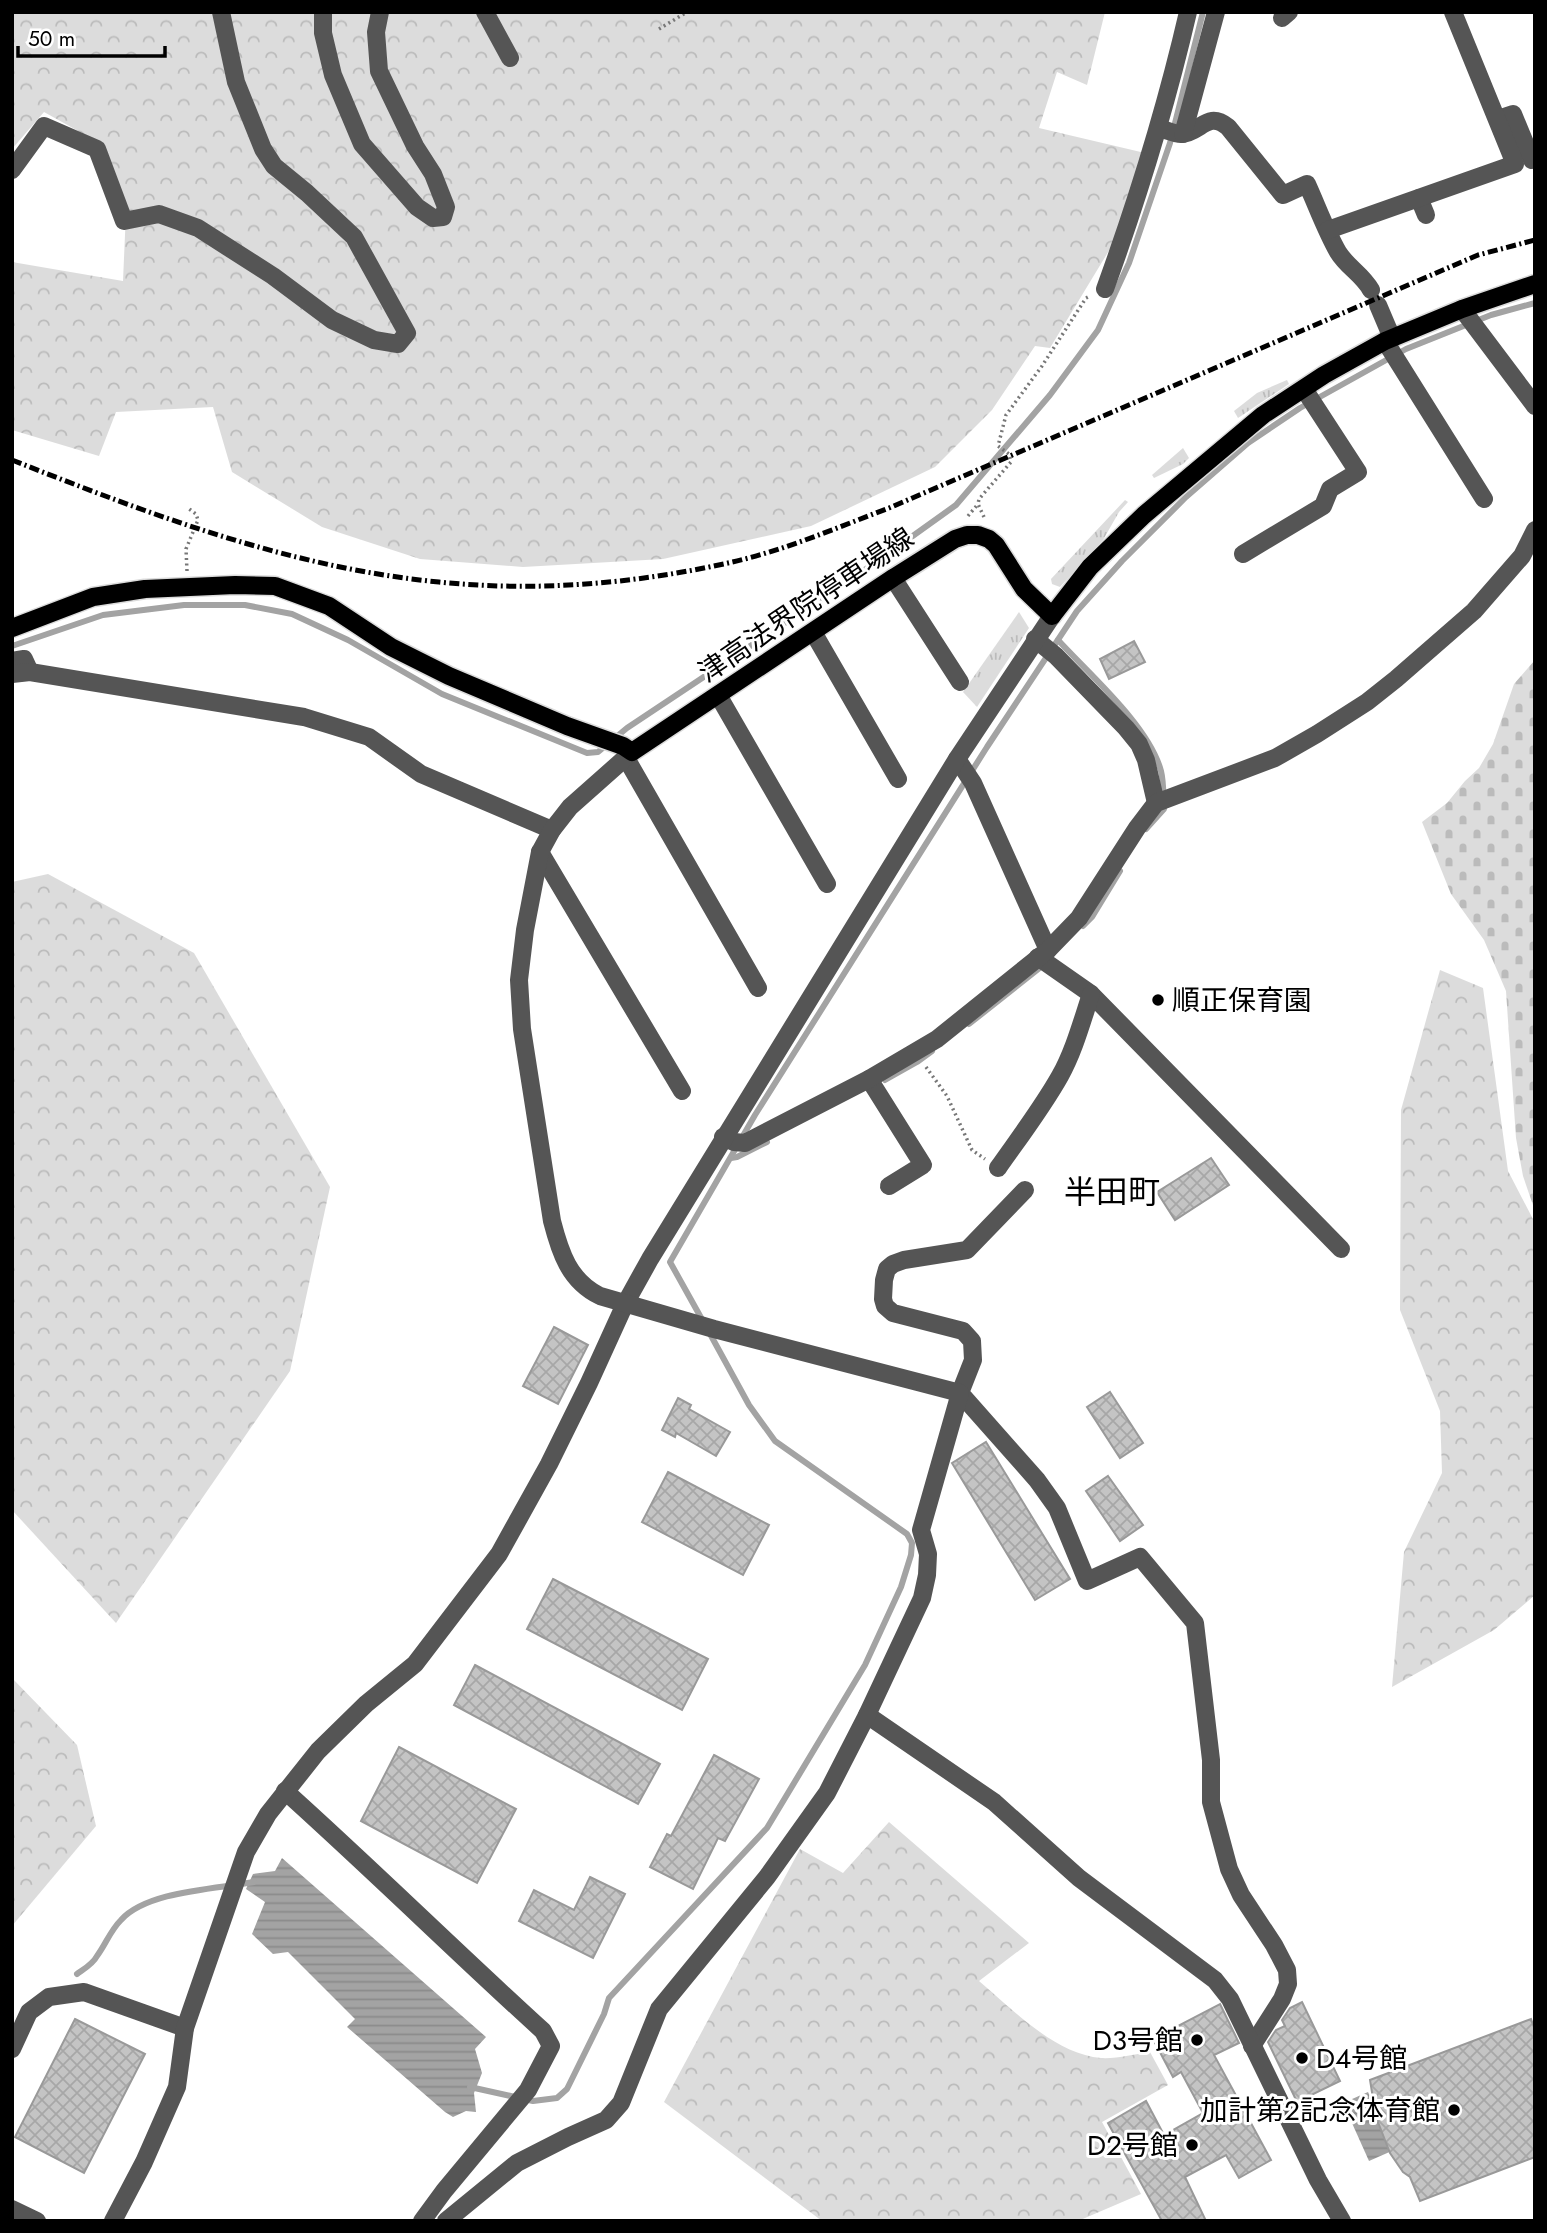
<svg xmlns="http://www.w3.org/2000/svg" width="1547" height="2233" viewBox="0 0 1547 2233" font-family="Jost,'Noto Sans JP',sans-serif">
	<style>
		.grass { fill: url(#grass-tufts) }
		.forest { fill: url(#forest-crowns) }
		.cemetery { fill: url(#cemetery-stones) }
		.water { fill: url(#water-rules) }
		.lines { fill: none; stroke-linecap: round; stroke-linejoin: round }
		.stream { stroke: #a3a3a3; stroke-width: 6 }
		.building { fill: url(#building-cross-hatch); stroke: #999; stroke-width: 2 }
		.major-casing { stroke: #dbdbdb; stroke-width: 21 }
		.path { stroke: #777; stroke-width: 3.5; stroke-dasharray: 2 3.5; stroke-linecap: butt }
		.minor { stroke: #555; stroke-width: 18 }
		.major { stroke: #000; stroke-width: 18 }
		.rail { stroke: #000; stroke-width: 5; stroke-dasharray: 10 3.5 2 3.5; stroke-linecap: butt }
		.poi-dot { fill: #000; stroke: #fff; stroke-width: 2.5 }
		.labels { text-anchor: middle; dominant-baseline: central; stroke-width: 6; stroke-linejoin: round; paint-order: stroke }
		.street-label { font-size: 28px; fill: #000; stroke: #fff }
		.poi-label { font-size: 28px; fill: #000; stroke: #fff; text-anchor: end }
		.quarter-label { font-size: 32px; fill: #000; stroke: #fff }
	</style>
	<defs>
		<pattern id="grass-tufts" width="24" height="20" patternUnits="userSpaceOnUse" patternTransform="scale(1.75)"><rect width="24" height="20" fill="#dcdcdc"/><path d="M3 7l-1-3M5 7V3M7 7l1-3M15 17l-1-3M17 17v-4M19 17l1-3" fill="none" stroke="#bbb"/></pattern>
		<pattern id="forest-crowns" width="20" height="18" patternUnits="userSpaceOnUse" patternTransform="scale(1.75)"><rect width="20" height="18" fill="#dcdcdc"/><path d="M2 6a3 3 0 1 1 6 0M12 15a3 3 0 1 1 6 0" fill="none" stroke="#bbb"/></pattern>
		<pattern id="cemetery-stones" width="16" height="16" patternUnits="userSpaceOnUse" patternTransform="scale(1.75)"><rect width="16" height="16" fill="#dcdcdc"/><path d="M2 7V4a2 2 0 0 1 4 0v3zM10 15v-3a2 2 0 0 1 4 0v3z" fill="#bbb"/></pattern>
		<pattern id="water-rules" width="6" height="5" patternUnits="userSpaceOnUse" patternTransform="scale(1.75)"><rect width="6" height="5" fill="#a3a3a3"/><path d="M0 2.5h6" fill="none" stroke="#8b8b8b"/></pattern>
		<pattern id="building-cross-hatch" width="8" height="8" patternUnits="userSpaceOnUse" patternTransform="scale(1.75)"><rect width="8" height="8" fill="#c4c4c4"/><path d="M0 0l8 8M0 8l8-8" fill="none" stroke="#a7a7a7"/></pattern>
	</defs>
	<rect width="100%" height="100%" fill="#fff"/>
	<g class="grass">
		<polygon points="1287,380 1289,384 1238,418 1234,411 1257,393"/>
		<polygon points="1183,448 1189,458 1183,464 1154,478 1152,475"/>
		<polygon points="1125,500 1128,502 1119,512 1103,540 1060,587 1052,584 1051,579"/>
		<polygon points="1019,612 1029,628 977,707 963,692"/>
	</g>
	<g class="forest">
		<polygon points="12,12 1105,12 1087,85 1057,72 1039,128 1145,153 1119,234 1050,348 1035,346 992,410 935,467 811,526 663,559 523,567 420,559 322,527 232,472 213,407 116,412 99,456 12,430 12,262 123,281 126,212 98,142 44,112 12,149"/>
		<polygon points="48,874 194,953 330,1187 290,1371 116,1623 12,1510 12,882"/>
		<polygon points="1440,970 1483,988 1508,1171 1535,1223 1535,1595 1494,1630 1392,1687 1404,1552 1442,1473 1440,1411 1400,1310 1401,1110"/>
		<polygon points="12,1678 77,1745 96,1826 12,1926"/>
		<path d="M889,1822L1029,1943L979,1981C1013,2010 1055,2054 1101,2058C1116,2059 1135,2054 1150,2052L1168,2085L1102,2122L1141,2194L1078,2221H822L664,2102L800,1849L843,1873Z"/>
	</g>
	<polygon class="cemetery" points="1535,660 1535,1211 1523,1176 1516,1138 1506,991 1484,940 1451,894 1422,822 1447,803 1465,781 1479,768 1493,744 1514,684"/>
	<g class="water">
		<polygon points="282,1858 486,2037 475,2049 482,2073 474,2093 476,2112 466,2111 453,2117 445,2112 347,2027 355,2019 288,1952 273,1954 252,1934 265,1902 246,1889 253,1874 275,1871"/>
		<polygon points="1368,2092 1394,2150 1369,2161 1343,2103"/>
	</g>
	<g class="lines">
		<g class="stream">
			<path d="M1058,640C1090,675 1149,726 1161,771C1164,783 1163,796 1164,809L1146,829"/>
			<polyline points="12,646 103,615 184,605 245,605 292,614 348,640 442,694 587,753 598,752 627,728 875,563 956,505 1050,395 1098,330 1129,263 1170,143 1203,12"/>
			<polyline points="1083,926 1092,917 1120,871"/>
			<polyline points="969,1024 1046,963"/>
			<polyline points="885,1080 917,1062 932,1051"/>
			<polyline points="731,1158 737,1157 767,1142"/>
			<polyline points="704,1323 670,1262 755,1115 987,747 1077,611 1122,561 1186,497 1248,443 1300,408 1406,349 1491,315 1535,303"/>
			<path d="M77,1974C84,1969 93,1964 97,1956C106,1944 110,1931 121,1920C147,1891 216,1889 254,1882"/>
			<polyline points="470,2087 533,2101 557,2098 567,2089 604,2014 609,1998 767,1828 865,1665 901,1587 911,1555 912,1543 907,1534 775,1441 749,1405 709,1332"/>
		</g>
	</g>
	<g class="building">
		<polygon points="1134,641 1145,662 1109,679 1100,659"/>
		<polygon points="1211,1158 1229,1185 1175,1220 1157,1192"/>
		<polygon points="554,1327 588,1345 558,1404 523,1386"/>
		<polygon points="1110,1392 1143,1443 1120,1458 1087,1407"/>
		<polygon points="678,1398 691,1405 689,1409 730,1432 716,1456 676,1433 675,1437 662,1430"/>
		<polygon points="986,1442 1070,1579 1035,1600 952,1463"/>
		<polygon points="668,1472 769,1525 743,1575 642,1522"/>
		<polygon points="1108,1476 1143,1525 1120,1541 1086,1491"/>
		<polygon points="553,1579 708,1659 682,1710 527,1629"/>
		<polygon points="475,1665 660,1764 638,1804 454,1705"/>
		<polygon points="399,1747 516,1809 477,1883 361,1821"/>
		<polygon points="714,1755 759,1779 725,1841 718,1838 693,1889 650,1867 667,1834 671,1836"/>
		<polygon points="590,1877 625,1894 593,1958 519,1921 534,1890 574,1910"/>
		<polygon points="1302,2002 1340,2081 1297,2102 1268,2042 1276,2030 1285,2026 1282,2020 1290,2008"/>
		<polygon points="1220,2004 1239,2043 1214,2055 1271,2160 1239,2178 1226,2155 1185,2177 1206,2221 1162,2221 1108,2123 1146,2101 1164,2135 1203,2113 1181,2072 1173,2077 1153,2039"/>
		<polygon points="75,2019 145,2054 84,2173 15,2137"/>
		<polygon points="1531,2019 1535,2030 1535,2157 1420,2201 1410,2177 1403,2172 1390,2153 1376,2117 1370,2080"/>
	</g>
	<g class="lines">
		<defs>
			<polyline id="major" points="12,628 93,597 145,589 235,585 275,586 329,606 391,647 449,676 567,726 623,746 632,752 893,578 955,539 967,535 978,535 989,539 996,545 1024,589 1052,616 1090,567 1144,515 1263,415 1324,375 1385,341 1462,309 1535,284"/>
		</defs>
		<use href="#major" class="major-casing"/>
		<g class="path">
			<polyline points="659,29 687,12"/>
			<polyline points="968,516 978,504"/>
			<polyline points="984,517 978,504 979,499 1011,462 1009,454 998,446 1006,415 1042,366 1086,298 1090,296"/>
			<polyline points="187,571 186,549 198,520 196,514 188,508"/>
			<polyline points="926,1067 947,1096 972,1150 985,1159"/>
		</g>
		<g class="minor">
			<polyline points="323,12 323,33 333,75 362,144 417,207 433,218 443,217 446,207 433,174 415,146 379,71 376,32 380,12"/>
			<polyline points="485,12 510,58"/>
			<polyline points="1282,18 1289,12"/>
			<polyline points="1498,119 1513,114 1532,160 1535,159"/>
			<path d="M1159,128C1166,130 1175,134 1181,134C1201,133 1207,110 1228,127L1283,195L1307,184C1317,206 1326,231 1338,252C1347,267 1362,274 1371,290"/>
			<polyline points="1183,134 1216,12"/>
			<polyline points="12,170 44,126 97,149 124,221 159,214 198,228 273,276 332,320 374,340 398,344 407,333 354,237 307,193 274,166 263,149 236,82 221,12"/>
			<polyline points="1419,198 1426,215"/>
			<polyline points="1328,230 1515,164 1453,12"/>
			<path d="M1105,289C1138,198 1166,107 1188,12"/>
			<polyline points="1378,305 1392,338"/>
			<polyline points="1462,309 1535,406"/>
			<polyline points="1385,341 1484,499"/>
			<polyline points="1243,554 1323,506 1330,489 1358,472 1304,389"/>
			<polyline points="893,578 960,682"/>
			<polyline points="813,632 898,779"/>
			<polyline points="1035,639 1056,656 1126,728 1139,744 1146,760 1156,803"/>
			<polyline points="12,661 24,659 30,672"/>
			<polyline points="12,674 30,672 304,717 369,737 421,774 552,830"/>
			<polyline points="718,695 827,884"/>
			<polyline points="626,758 758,988"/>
			<polyline points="957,759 973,783 1048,950"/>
			<polyline points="540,852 682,1091"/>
			<polyline points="1038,957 1091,994 1341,1249"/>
			<polyline points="869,1079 923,1165 889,1186"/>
			<polyline points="723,1137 734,1142 745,1143 869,1079 937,1039 1048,950 1079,918 1137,828 1156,803 1275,758 1317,734 1367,702 1396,679 1474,611 1522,556 1535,530"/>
			<path d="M998,1168C1019,1138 1042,1108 1060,1076C1074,1051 1082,1021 1091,994"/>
			<polyline points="1025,1190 967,1250 904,1260 893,1264 887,1269 884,1280 883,1299 885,1306 893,1313 963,1331 972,1341 973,1360 960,1393 1037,1480 1057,1508 1087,1581 1140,1557 1195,1623 1211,1760 1211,1802 1229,1869 1241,1895 1274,1945 1287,1970 1288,1984 1282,1999 1252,2046"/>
			<polyline points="867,1715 994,1802 1079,1878 1215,1980 1230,1999 1318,2180 1342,2221"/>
			<path d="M285,1791C373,1870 456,1952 543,2031L551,2046L528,2090L444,2191L422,2221"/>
			<polyline points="12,2049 29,2012 49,1997 84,1992 185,2028"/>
			<polyline points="12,2209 37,2221"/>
			<polyline points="113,2221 144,2162 177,2087 185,2028 246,1852 268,1814 318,1751 366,1704 415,1664 499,1554 549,1464 589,1383 625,1304 650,1259 957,759 1052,616"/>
			<path d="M446,2221L517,2163L568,2137L606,2120L621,2103L659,2009L767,1877L827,1793L867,1715L922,1598L927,1575L928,1554L921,1530L960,1393L714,1329L600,1296C569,1281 560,1252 552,1221L522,1029L519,980L525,930L540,852L552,830L570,807L632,752"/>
		</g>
		<use href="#major" class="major"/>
		<path class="rail" d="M12,460C149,514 291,568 439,582C536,592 633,584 728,563C783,551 836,528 889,508L1478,255L1535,240"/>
	</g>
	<g class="poi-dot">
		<circle cx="1158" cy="1000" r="7"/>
		<circle cx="1197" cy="2040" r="7"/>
		<circle cx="1302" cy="2058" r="7"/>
		<circle cx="1454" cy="2110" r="7"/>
		<circle cx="1192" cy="2145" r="7"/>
	</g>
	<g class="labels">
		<g class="street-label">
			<text transform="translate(806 605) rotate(-34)">津高法界院停車場線</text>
		</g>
		<g class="poi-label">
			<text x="1172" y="1000" text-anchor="start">順正保育園</text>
			<text x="1183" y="2040">D3号館</text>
			<text x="1316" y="2058" text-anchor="start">D4号館</text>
			<text x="1440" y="2110">加計第2記念体育館</text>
			<text x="1178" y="2145">D2号館</text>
		</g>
		<g class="quarter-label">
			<text x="1112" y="1192">半田町</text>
		</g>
	</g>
	<rect width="1547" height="2233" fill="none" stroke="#000000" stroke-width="28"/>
	<path d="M18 46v10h147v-10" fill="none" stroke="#000000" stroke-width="3.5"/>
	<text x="28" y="46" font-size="21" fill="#000000" stroke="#ffffff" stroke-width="5" paint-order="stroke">50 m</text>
</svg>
